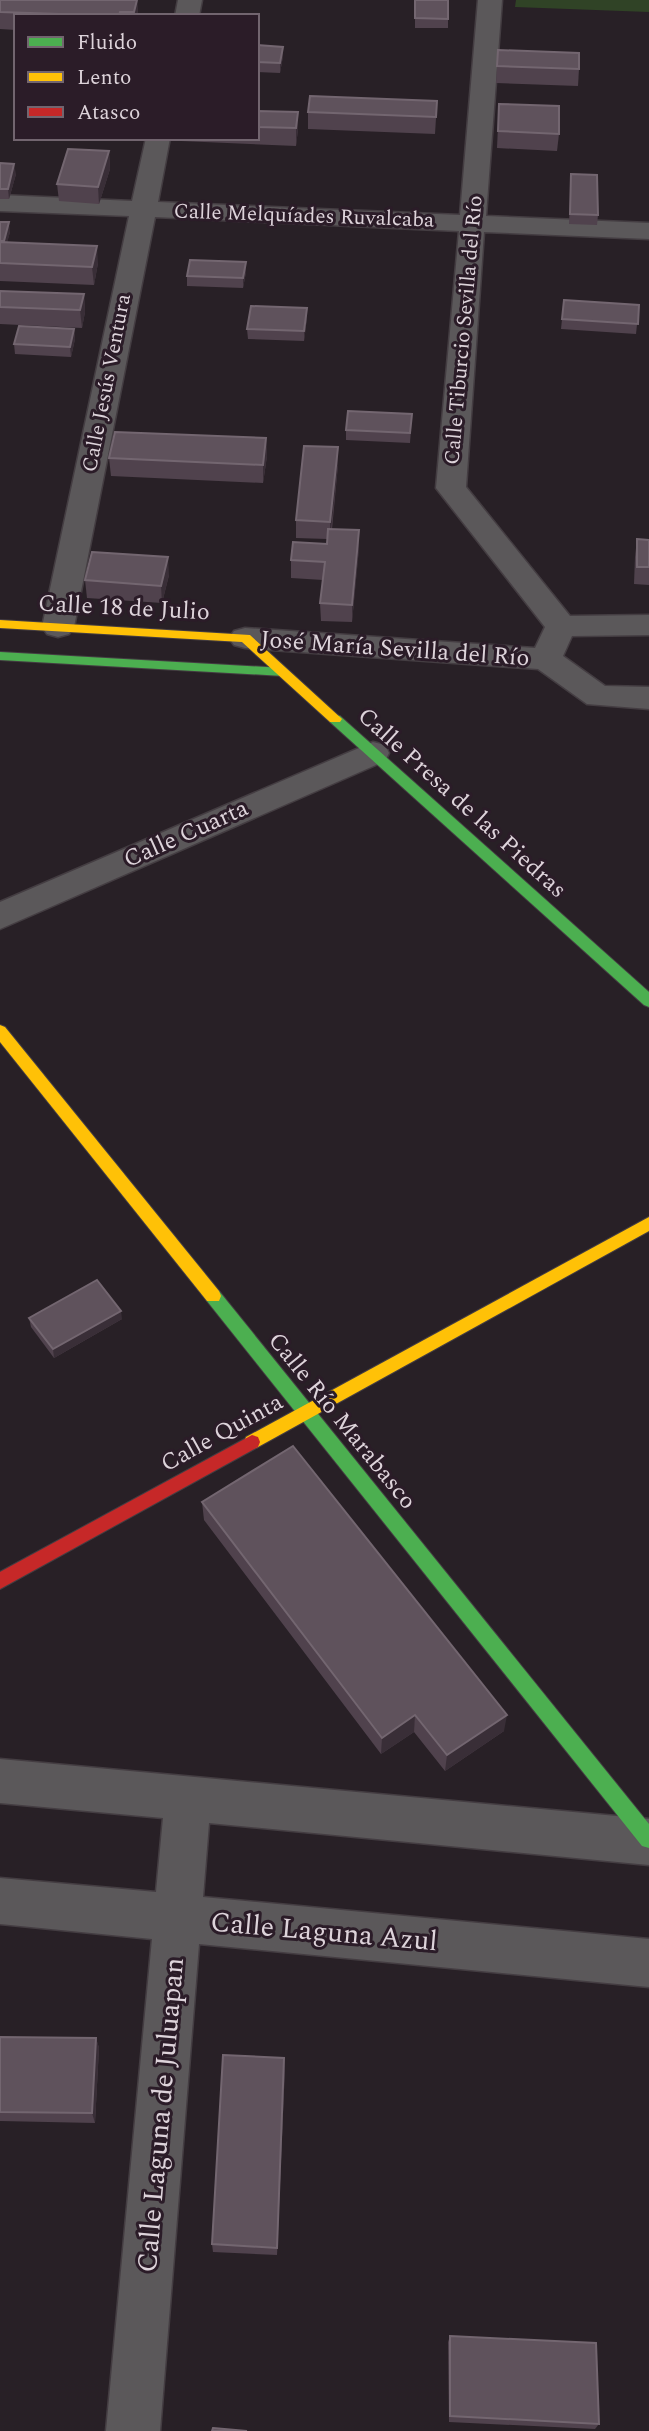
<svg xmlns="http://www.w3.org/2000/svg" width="649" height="2431" viewBox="0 0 649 2431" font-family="Spectral,serif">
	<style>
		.green { fill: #304326 }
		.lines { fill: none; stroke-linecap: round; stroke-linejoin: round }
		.street-casing { stroke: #443d42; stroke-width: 3 }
		.fast-casing { stroke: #443d42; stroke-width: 2 }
		.slow-casing { stroke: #443d42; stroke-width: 2 }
		.jam-casing { stroke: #443d42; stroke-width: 2 }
		.street { fill: #5b585a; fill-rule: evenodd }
		.fast { fill: #4caf50; fill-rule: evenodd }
		.slow { fill: #ffc107; fill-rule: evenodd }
		.jam { fill: #c62828; fill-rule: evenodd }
		.wall { fill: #50424d }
		.shaded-wall { fill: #392e37 }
		.building { fill: #5f525c; stroke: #736670; stroke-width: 2 }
		.labels { text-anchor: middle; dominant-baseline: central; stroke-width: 6; stroke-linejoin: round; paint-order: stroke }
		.far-street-label { font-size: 21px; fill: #ddd3da; stroke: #2b1c28 }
		.street-label { font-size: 24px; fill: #ddd3da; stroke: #2b1c28 }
		.near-street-label { font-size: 28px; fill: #ddd3da; stroke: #2b1c28 }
	</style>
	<rect width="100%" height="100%" fill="#282026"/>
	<polygon class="green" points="516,0 649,0 649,12 515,7"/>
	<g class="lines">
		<defs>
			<g id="street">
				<polygon points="178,0 202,0 199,16 175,16"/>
				<polygon points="478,0 502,0 486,216 649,223 649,239 484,232 466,487 570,616 649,615 649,635 572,636 563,656 605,686 649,687 649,709 587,704 538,669 245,648 234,645 229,638 234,631 245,628 535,648 545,627 436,488 459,231 155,217 74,627 69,634 58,637 47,634 42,627 129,216 0,211 0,195 132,201 146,138 170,138 158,202 460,215"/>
				<polygon points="373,742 385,745 389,753 385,761 0,929 0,902"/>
				<polygon points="0,1759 649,1819 649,1865 209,1823 203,1897 649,1939 649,1987 199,1944 160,2431 106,2431 152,1939 0,1924 0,1878 156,1892 163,1818 0,1803"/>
			</g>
			<g id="fast">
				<polygon points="0,652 283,668 289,672 283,676 0,660"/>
				<polygon points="335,715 340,716 649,992 649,1007 644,1005 330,722 330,716"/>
				<polygon points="213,1289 219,1291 649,1824 649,1848 642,1846 207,1301 205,1296 207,1291"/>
			</g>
			<g id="slow">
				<polygon points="0,620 250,635 342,719 340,722 330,722 242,642 0,628"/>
				<polygon points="0,1025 5,1027 219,1291 221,1296 219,1301 207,1301 0,1042"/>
				<polygon points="649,1217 649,1231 258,1447 252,1449 246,1447 244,1442 246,1437"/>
			</g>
			<polygon id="jam" points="252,1435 258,1437 260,1442 258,1447 0,1589 0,1572"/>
		</defs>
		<use href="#street" class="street-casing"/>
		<use href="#fast" class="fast-casing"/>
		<use href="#slow" class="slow-casing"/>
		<use href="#jam" class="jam-casing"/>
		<use href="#street" class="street"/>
		<use href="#fast" class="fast"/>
		<use href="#slow" class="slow"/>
		<use href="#jam" class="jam"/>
	</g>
	<g class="wall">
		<polygon points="0,0 137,0 138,16 16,16 16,30 0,29"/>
		<polygon points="415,0 448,19 448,28 415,28"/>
		<polygon points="257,45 283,56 280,73 257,72"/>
		<polygon points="498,50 579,69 578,86 496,83"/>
		<polygon points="437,101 435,134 308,129 308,112"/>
		<polygon points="499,104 559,134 557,151 497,148"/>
		<polygon points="257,111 298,112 298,129 296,146 181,141 181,138 257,138"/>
		<polygon points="109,151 110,169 99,204 59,201 57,184"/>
		<polygon points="0,163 16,174 9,199 0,199"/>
		<polygon points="571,174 598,215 597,225 569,224"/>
		<polygon points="0,222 10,232 7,242 98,263 94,285 0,281"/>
		<polygon points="246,262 246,272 243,288 187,286 187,276"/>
		<polygon points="0,291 84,294 85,312 82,328 0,324"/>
		<polygon points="564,300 639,305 636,334 561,329"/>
		<polygon points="307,318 304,341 248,339 247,329"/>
		<polygon points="74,329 75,339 71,357 15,354 14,344"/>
		<polygon points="412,414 410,443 346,440 346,430"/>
		<polygon points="266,438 267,456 263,483 111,476 109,458"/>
		<polygon points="338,465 332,529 359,530 359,548 352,622 321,621 320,603 323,580 291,578 291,560 327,544 327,539 296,538 296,520"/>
		<polygon points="637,539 649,540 649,585 634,584 635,557"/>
		<polygon points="169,575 162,603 87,598 85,580"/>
		<polygon points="29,1318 122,1319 54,1358 31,1327"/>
		<polygon points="202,1502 504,1731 445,1771 414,1732 381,1754 204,1520"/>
		<polygon points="0,2037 96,2038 99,2048 95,2123 0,2121"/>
		<polygon points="285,2067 277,2255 213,2252 212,2244"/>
		<polygon points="450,2336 599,2424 595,2429 449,2422 448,2342"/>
	</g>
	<g class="shaded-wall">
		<polygon points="137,0 138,16 135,16 134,12"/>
		<polygon points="283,47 283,56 280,73 280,63"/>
		<polygon points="298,112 298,129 296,146 296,128"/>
		<polygon points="109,151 110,169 99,204 98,187"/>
		<polygon points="14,164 16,174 9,199 8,189"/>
		<polygon points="9,222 10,232 5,251 4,241"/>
		<polygon points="97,246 98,263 94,285 92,267"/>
		<polygon points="246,262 246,272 243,288 243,278"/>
		<polygon points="84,294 85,312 82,328 80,310"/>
		<polygon points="307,308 307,318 304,341 304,331"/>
		<polygon points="74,329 75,339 71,357 70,347"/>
		<polygon points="266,438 267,456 263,483 263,465"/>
		<polygon points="338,447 338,465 330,540 330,522"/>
		<polygon points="359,530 359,548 352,622 352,605"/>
		<polygon points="168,557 169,575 162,603 161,586"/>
		<polygon points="121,1311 122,1319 54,1358 53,1349"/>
		<polygon points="415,1715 414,1732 381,1754 382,1738"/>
		<polygon points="507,1715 504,1731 445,1771 447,1755"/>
		<polygon points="96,2038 99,2048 95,2123 92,2113"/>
		<polygon points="284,2058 285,2067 277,2255 277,2248"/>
	</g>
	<g class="building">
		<polygon points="0,0 137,0 134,12 120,12 119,16 0,12"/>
		<polygon points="415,0 448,0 448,19 415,18"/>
		<polygon points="257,45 283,47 280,63 257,62"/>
		<polygon points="498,50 579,53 579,69 497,66"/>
		<polygon points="310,96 437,101 436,117 308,112"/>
		<polygon points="499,104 559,106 559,134 498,131"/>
		<polygon points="257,111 298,112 296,128 257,127"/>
		<polygon points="68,149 109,151 98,187 57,184"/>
		<polygon points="0,163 14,164 8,189 0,189"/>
		<polygon points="571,174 597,175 598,215 570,214"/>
		<polygon points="0,222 9,222 4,241 0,241"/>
		<polygon points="0,242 97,246 92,267 0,263"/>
		<polygon points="190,260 246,262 243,278 187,276"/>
		<polygon points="0,291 84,294 80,310 0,307"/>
		<polygon points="564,300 639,305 638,324 562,319"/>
		<polygon points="251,306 307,308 304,331 247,329"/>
		<polygon points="19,326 74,329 70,347 14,344"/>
		<polygon points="348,411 412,414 410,433 346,430"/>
		<polygon points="115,432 266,438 263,465 109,458"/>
		<polygon points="304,446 338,447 330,522 296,520"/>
		<polygon points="328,529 359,530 352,605 320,603 325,562 291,560 293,542 327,544"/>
		<polygon points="637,539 649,540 649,567 637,567"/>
		<polygon points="92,552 168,557 161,586 85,580"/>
		<polygon points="97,1280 121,1311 53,1349 29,1318"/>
		<polygon points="293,1446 507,1715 447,1755 415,1715 382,1738 202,1502"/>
		<polygon points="0,2037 96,2038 92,2113 0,2112"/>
		<polygon points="223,2055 284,2058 277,2248 212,2244"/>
		<polygon points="450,2336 596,2343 599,2424 450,2416"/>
		<polygon points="213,2428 247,2431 212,2431"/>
	</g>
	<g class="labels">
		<g class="far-street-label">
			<text transform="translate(304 216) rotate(2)">Calle Melquíades Ruvalcaba</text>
			<text transform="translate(464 330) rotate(-85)">Calle Tiburcio Sevilla del Río</text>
			<text transform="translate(107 383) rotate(-79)">Calle Jesús Ventura</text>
		</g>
		<g class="street-label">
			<text transform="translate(124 608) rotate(3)">Calle 18 de Julio</text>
			<text transform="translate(395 649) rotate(4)">José María Sevilla del Río</text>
			<text transform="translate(462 803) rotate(42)">Calle Presa de las Piedras</text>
			<text transform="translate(186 834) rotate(-24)">Calle Cuarta</text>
			<text transform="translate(342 1421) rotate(51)">Calle Río Marabasco</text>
			<text transform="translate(222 1433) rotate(-29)">Calle Quinta</text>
		</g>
		<g class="near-street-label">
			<text transform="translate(324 1932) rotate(5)">Calle Laguna Azul</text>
			<text transform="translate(161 2115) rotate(-85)">Calle Laguna de Juluapan</text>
		</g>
	</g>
	<rect x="14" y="14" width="245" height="126" fill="#2b1c28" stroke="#72656f" stroke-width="2"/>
	<rect x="28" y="37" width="35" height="10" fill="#4caf50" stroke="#72656f" stroke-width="2"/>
	<text x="77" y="49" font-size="21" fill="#ddd3da">Fluido</text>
	<rect x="28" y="72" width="35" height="10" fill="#ffc107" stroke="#72656f" stroke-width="2"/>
	<text x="77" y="84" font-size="21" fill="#ddd3da">Lento</text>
	<rect x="28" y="107" width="35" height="10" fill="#c62828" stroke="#72656f" stroke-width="2"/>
	<text x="77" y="119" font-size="21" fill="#ddd3da">Atasco</text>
</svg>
